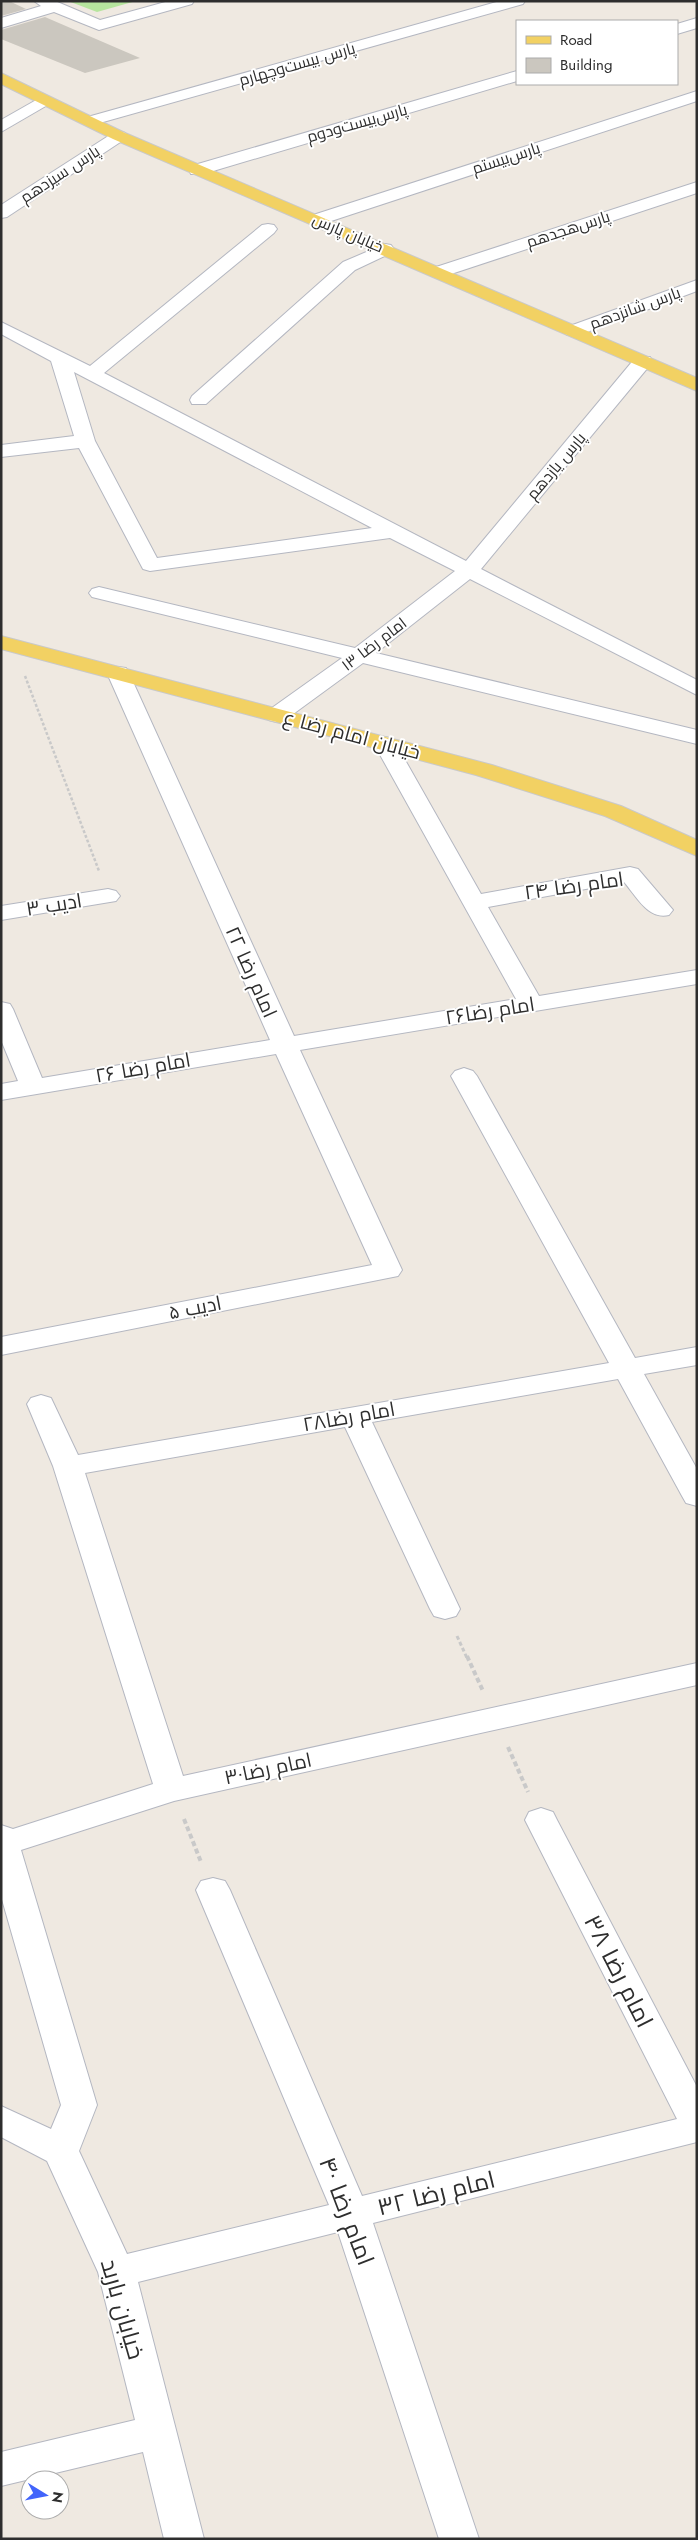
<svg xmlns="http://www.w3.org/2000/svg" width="698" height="2540" viewBox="0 0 698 2540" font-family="Jost,Cairo,sans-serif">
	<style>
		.green { fill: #b6e59e }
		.building { fill: #cbc7bf }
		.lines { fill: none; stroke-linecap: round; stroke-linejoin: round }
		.minor-casing { stroke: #b4b7c1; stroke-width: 2 }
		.major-casing { stroke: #c9c9c9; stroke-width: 2 }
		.path-far2 { stroke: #c9c9c9; stroke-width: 2.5; stroke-dasharray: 3 2; stroke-linecap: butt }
		.path-far1 { stroke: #c9c9c9; stroke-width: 3; stroke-dasharray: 4 2.5; stroke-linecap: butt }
		.path { stroke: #c9c9c9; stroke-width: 4; stroke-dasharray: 5 3; stroke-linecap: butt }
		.minor { fill: #fff; fill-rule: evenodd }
		.major { fill: #f2d163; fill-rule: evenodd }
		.labels { text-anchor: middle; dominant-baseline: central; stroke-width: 4; stroke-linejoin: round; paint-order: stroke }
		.far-street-label { font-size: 16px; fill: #2e2e2e; stroke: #fff }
		.street-label { font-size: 20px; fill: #2e2e2e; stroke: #fff }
		.near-street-label { font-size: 24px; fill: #2e2e2e; stroke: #fff }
	</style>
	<rect width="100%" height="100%" fill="#efe9e1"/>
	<polygon class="green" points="68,1 136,1 97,12"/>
	<g class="building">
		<polygon points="1,1 9,1 26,9 1,16"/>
		<polygon points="45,17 140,58 85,73 1,39 1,30"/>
	</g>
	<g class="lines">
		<defs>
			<g id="minor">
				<polygon points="34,1 55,1 100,20 169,1 194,1 192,4 99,30 54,12 1,28 1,18 41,6"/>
				<polygon points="500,1 525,1 523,4 96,124 90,126 82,121 84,118"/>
				<polygon points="697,18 697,28 677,34 677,24"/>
				<polygon points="517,71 517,81 203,174 191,174 189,170 191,166"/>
				<polygon points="697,91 697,101 322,224 310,224 307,220 310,216"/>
				<polygon points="45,95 53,100 51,103 1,132 1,120"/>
				<polygon points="119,131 125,133 127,136 125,139 7,217 1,218 1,205 113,133"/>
				<polygon points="697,182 697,193 445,276 433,276 430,272 433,268"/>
				<path d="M268,224L274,225L277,229L274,233L104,373L466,561L636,357H650L652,361L650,365L481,569L697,680V695L470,579L376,653L697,730V744L363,663L285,720L277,722L269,720L266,715L269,710L342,658L92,597L89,593L92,589L99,587L355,648L455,571L390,538L150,571L143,569L79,448L1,457V445L74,436L51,361L1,334V322L90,366L262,225ZM74,372L372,528L157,558L95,441Z"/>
				<polygon points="385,244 391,245 394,249 391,253 355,270 206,404 192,404 190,400 192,396 343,262"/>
				<polygon points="697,280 697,291 579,335 567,335 564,331 567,327"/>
				<path d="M118,667L126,668L129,673L294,1036L516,999L374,744L377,739L385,737L393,739L396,744L481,894L630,867L638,869L673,910L669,915C648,920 637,897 624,882L488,907L539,996L697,970V984L300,1050L402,1270L398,1276L1,1355V1337L372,1265L276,1054L1,1100V1084L18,1081L1,1040V1002L10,1004L13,1009L42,1078L270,1040L107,673L110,668Z"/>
				<polygon points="108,889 116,891 120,896 116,901 1,920 1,906"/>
				<polygon points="464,1068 473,1071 477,1076 635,1358 697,1347 697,1365 644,1374 697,1469 697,1506 686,1503 682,1496 618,1379 372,1422 460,1609 456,1616 445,1619 434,1616 430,1609 345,1427 85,1473 183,1776 697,1663 697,1685 174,1801 21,1850 97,2105 79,2151 127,2254 329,2205 196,1890 201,1881 213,1878 225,1881 230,1890 362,2196 677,2119 525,1820 529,1812 541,1808 553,1812 557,1820 697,2087 697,2142 373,2223 479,2539 439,2539 338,2232 138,2282 204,2539 164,2539 143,2452 1,2486 1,2452 135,2420 98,2272 47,2161 1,2137 1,2106 51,2129 61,2105 1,1896 1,1825 13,1829 153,1784 53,1466 27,1404 31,1398 41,1395 51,1398 78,1455 609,1363 451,1076 455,1071"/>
			</g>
			<g id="major">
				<polygon points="1,73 125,133 697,378 697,391 113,139 1,84"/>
				<polygon points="1,636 492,765 621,806 697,840 697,856 605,816 476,775 1,649"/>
			</g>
		</defs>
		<use href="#minor" class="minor-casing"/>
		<use href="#major" class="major-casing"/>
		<polyline class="path-far2" points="25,676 99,871"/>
		<polyline class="path-far1" points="457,1636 467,1658"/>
		<g class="path">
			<polyline points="467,1656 483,1691"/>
			<polyline points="508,1747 528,1792"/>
			<polyline points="184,1819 201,1862"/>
		</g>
		<use href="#minor" class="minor"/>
		<use href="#major" class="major"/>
	</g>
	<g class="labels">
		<g class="far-street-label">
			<text transform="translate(297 64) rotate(-16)">پارس بیست‌وچهارم</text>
			<text transform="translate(357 123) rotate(-16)">پارس‌بیست‌و‌دوم</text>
			<text transform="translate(506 158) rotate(-18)">پارس‌بیستم</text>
			<text transform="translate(60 174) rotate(-33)">پارس‌ سیزدهم</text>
			<text transform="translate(568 229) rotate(-18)">پارس‌‌هجدهم</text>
			<text transform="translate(348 233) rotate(23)">خیابان پارس</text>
			<text transform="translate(635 308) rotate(-20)">پارس‌‌ شانزدهم</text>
			<text transform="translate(556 466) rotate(-50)">پارس‌‌ یازدهم</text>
			<text transform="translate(374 644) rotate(-37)">امام رضا ۱۳</text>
		</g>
		<g class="street-label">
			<text transform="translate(352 735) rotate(15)">خیابان امام رضا ع</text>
			<text transform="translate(574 886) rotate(-8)">امام رضا ۲۴</text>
			<text transform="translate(54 905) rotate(-9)">ادیب ۳</text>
			<text transform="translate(251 972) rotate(66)">امام رضا ۲۲</text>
			<text transform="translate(490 1011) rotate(-9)">امام رضا۲۶</text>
			<text transform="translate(143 1068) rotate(-10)">امام رضا ۲۶</text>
			<text transform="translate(195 1308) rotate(-11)">ادیب ۵</text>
			<text transform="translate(349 1417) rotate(-10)">امام رضا۲۸</text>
			<text transform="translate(268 1769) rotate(-12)">امام رضا۳۰</text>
		</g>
		<g class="near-street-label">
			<text transform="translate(619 1971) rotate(63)">امام رضا ۳۸</text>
			<text transform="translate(436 2193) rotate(-14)">امام رضا ۳۲</text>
			<text transform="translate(347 2211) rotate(69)">امام رضا ۴۰</text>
			<text transform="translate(123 2309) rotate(74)">خیابان باربد</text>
		</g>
	</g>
	<rect width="698" height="2540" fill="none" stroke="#2e2e2e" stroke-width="5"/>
	<rect x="516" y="20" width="162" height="65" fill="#ffffff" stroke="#ababab"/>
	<rect x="526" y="36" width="25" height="8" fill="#f2d163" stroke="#ababab"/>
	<text x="560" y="45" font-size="15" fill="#2e2e2e">Road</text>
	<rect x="526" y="58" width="25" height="15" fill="#cbc7bf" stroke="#ababab"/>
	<text x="560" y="70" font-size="15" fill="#2e2e2e">Building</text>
	<g transform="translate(45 2495) rotate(100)"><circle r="24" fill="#ffffff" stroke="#ababab"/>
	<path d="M0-4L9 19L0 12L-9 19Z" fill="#4264fb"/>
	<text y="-8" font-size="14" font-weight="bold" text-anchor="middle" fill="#2e2e2e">N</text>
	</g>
</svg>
